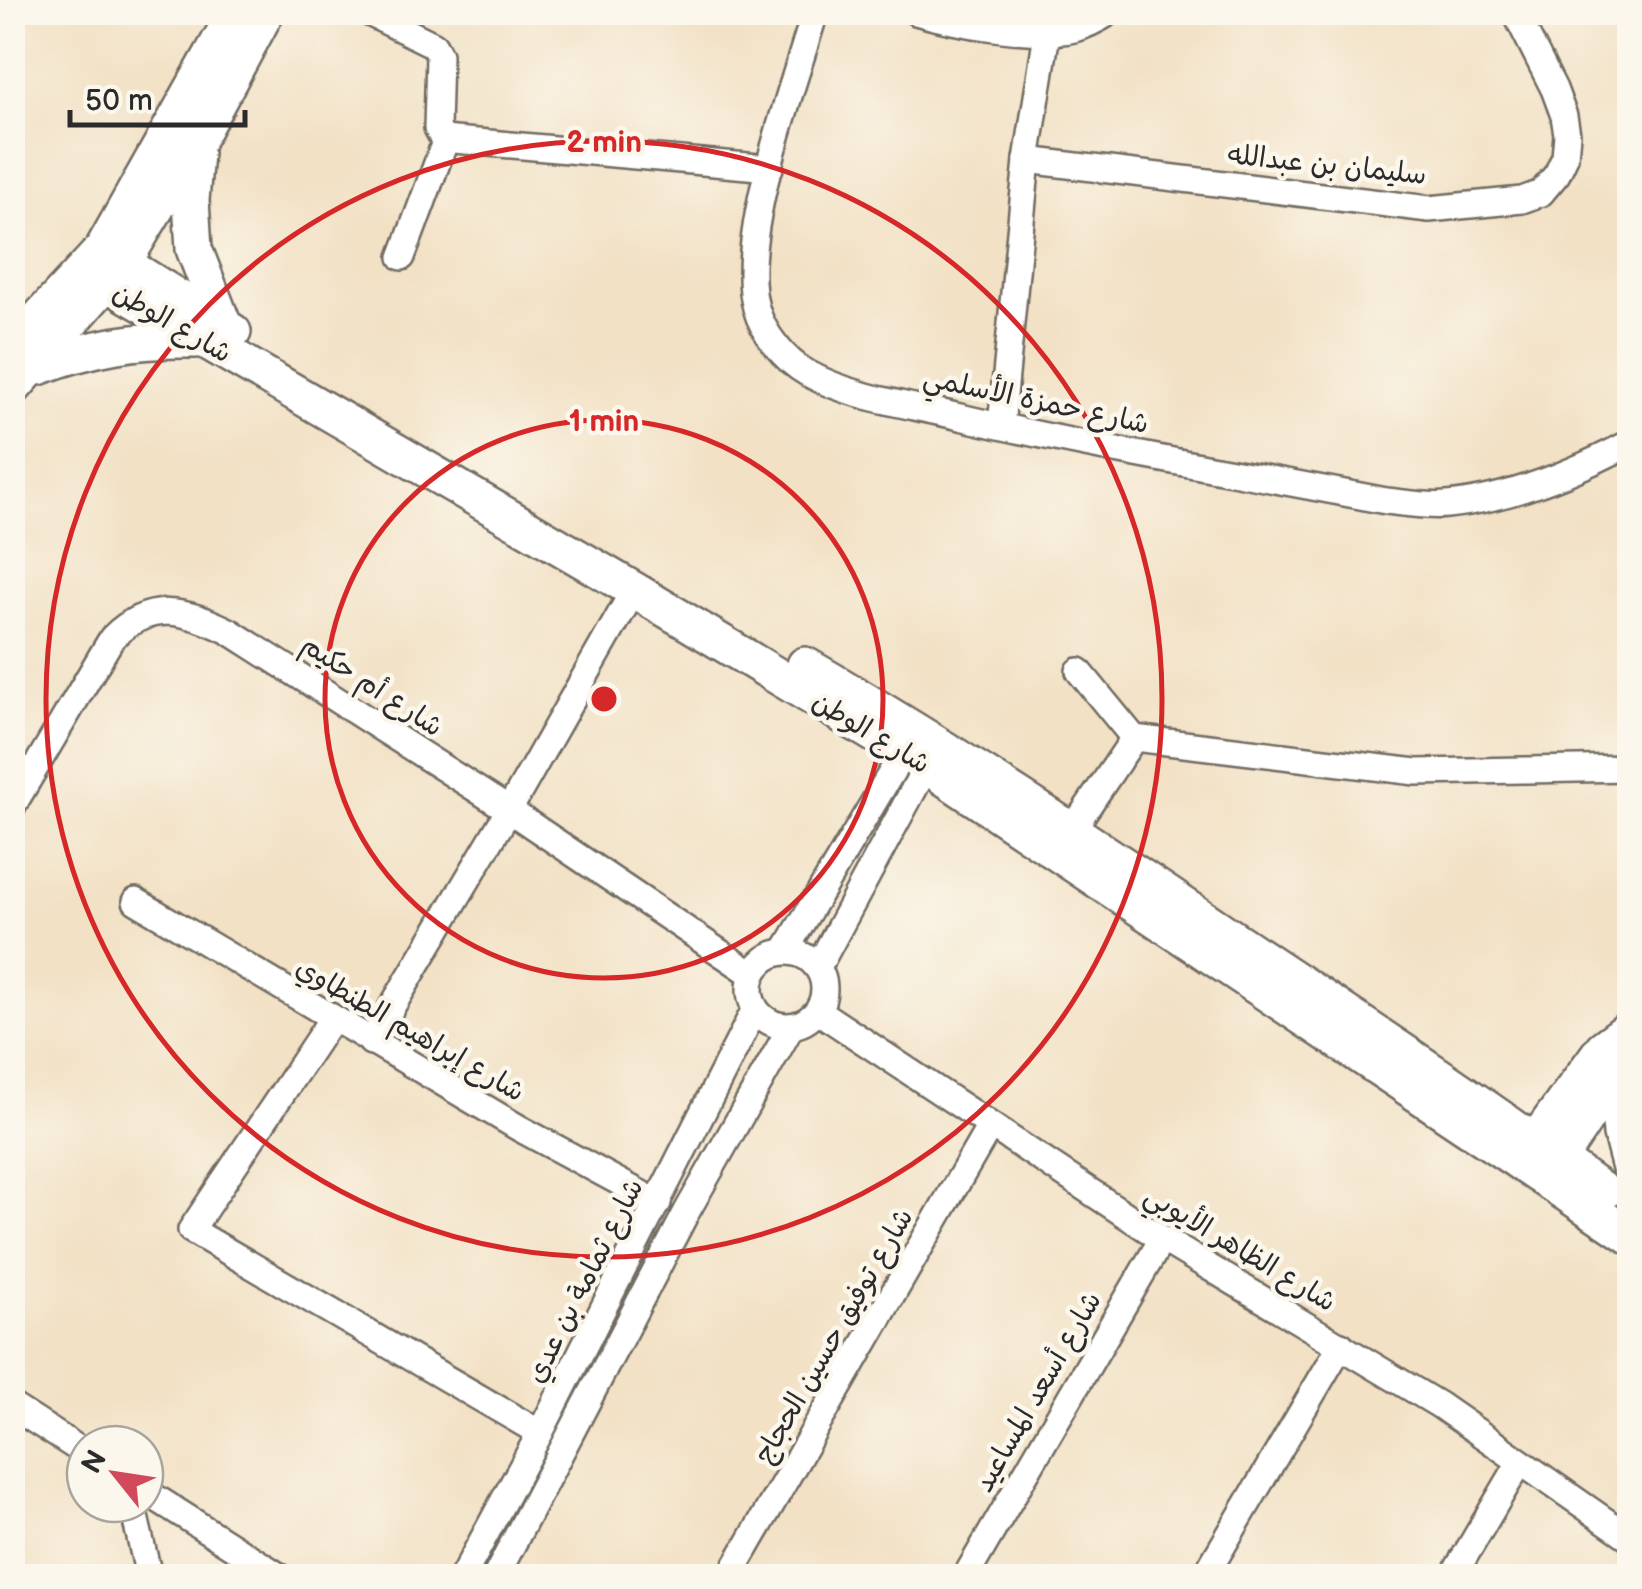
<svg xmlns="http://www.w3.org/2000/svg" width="1642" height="1589" viewBox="0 0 1642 1589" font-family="'Balsamiq Sans','Playpen Sans Arabic',sans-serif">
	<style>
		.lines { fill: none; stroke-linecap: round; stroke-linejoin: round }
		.street-casing { stroke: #716b61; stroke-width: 30 }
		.secondary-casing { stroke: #716b61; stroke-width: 40 }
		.street { stroke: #fff; stroke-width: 25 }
		.secondary { stroke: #fff; stroke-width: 35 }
		.ring { fill: none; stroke: #d62828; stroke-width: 5 }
		.labels { text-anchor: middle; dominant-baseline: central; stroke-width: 9; stroke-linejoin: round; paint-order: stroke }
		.street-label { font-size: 28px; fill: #2b2b2b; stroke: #fbf7ec }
		.centre { fill: #d62828; stroke: #fbf7ec; stroke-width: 5 }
		.ring-label { font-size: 30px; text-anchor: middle; font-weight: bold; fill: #d62828; stroke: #fbf7ec; stroke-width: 9; stroke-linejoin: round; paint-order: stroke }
	</style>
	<rect width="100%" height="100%" fill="#fbf7ec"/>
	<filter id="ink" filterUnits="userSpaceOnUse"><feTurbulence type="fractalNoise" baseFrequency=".01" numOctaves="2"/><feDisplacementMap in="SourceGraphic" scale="20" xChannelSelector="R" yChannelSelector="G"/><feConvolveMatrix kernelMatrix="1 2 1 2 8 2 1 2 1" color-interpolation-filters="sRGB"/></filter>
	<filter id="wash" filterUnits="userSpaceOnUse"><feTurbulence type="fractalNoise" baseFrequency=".0048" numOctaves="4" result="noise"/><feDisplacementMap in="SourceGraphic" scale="40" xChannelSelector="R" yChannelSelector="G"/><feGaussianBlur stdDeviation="2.25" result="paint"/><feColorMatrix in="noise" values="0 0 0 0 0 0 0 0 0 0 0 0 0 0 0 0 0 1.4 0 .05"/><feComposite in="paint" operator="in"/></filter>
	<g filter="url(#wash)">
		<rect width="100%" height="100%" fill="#f2e1c5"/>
	</g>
	<g filter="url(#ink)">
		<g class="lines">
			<defs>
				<g id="street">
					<polyline points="367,12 434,45 439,55 437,128 443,139 770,168"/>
					<path d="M815,12C794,85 736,238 756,308C763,333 784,360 807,373C852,398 910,405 960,417C1100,450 1244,473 1386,501C1405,503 1428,507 1447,505C1509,499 1575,472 1630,443"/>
					<path d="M916,12C953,23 1037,38 1074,29C1086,26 1099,19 1110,12"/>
					<polyline points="1027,160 1429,209 1522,200 1541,193 1557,174 1565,157 1567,134 1564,116 1554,89 1515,12"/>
					<polyline points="402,257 446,139"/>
					<polyline points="1001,426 1027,160 1047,33"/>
					<polyline points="1079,671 1134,738 1416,772 1630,768"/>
					<path d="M12,807L112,638C150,600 185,610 229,631L509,810L752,974"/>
					<polyline points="1072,830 1134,738"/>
					<polyline points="136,901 519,1128 658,1203"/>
					<polyline points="785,951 912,738"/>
					<circle cx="787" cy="989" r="37"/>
					<polyline points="818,967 934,752"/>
					<polyline points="818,1011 1162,1239 1439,1405 1630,1538"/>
					<polyline points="331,1020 191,1230 540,1433"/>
					<polyline points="371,1042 509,810 634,590"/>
					<polyline points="12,1406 85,1453"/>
					<polyline points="145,1491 279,1576"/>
					<polyline points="132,1504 149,1576"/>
					<polyline points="463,1576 540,1433 755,1009"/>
					<polyline points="496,1576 686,1213 791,1027"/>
					<polyline points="730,1576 990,1126"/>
					<polyline points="966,1576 1162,1239"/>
					<polyline points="1205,1576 1341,1345"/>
					<polyline points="1453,1576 1519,1464"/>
				</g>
				<g id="secondary">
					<polyline points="195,153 191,200 194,249 224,326"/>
					<polyline points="102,250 233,332"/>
					<polyline points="86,271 634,590 927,766 1630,1236"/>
					<polyline points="12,347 102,250 236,12"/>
					<path d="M38,367C94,346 136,339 196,340"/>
					<polyline points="12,389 123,263 196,142 266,12"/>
					<path d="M805,665C952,750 1093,844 1234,939C1359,1022 1484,1104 1604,1192"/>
					<polyline points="1616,1073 1621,1134 1630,1168"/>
					<polyline points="1520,1162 1603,1048 1630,1028"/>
					<polyline points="1546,1178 1616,1073 1630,1043"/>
				</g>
			</defs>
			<use href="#street" class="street-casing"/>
			<use href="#secondary" class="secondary-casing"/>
			<use href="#street" class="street"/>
			<use href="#secondary" class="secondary"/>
		</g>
	</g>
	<g class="ring">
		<circle cx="604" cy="699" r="279"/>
		<circle cx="604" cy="699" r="558"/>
	</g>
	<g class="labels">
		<g class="street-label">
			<text transform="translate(1327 165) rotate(6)">سليمان بن عبدالله</text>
			<text transform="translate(172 323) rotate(30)">شارع الوطن</text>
			<text transform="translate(1036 401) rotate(12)">شارع حمزة الأسلمي</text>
			<text transform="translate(372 686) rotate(33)">شارع أم حكيم</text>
			<text transform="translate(871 733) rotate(31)">شارع الوطن</text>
			<text transform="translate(410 1030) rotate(30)">شارع إبراهيم الطنطاوي</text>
			<text transform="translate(1240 1249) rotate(31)">شارع الظاهر الأيوبي</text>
			<text transform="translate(585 1281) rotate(-63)">شارع ثمامة بن عدي</text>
			<text transform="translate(834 1336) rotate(-60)">شارع توفيق حسين الحجاج</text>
			<text transform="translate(1038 1392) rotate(-60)">شارع أسعد المساعيد</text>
		</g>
	</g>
	<circle cx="604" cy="699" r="15" class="centre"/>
	<g class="ring-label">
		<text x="604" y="152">2 min</text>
		<text x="604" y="431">1 min</text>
	</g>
	<rect width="1642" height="1589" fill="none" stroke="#fbf7ec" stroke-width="50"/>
	<g transform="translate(115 1474) rotate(300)"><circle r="48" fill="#fbf7ec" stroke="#a8a59f" stroke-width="2.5"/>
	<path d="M0-8L18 38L0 25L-18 38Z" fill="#d1495b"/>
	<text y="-15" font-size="28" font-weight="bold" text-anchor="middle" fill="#2b2b2b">N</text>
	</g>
	<path d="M70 110v15h175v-15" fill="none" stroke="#2b2b2b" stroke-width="5"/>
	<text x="85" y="110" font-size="30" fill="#2b2b2b" stroke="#fbf7ec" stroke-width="8" paint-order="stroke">50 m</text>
</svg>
